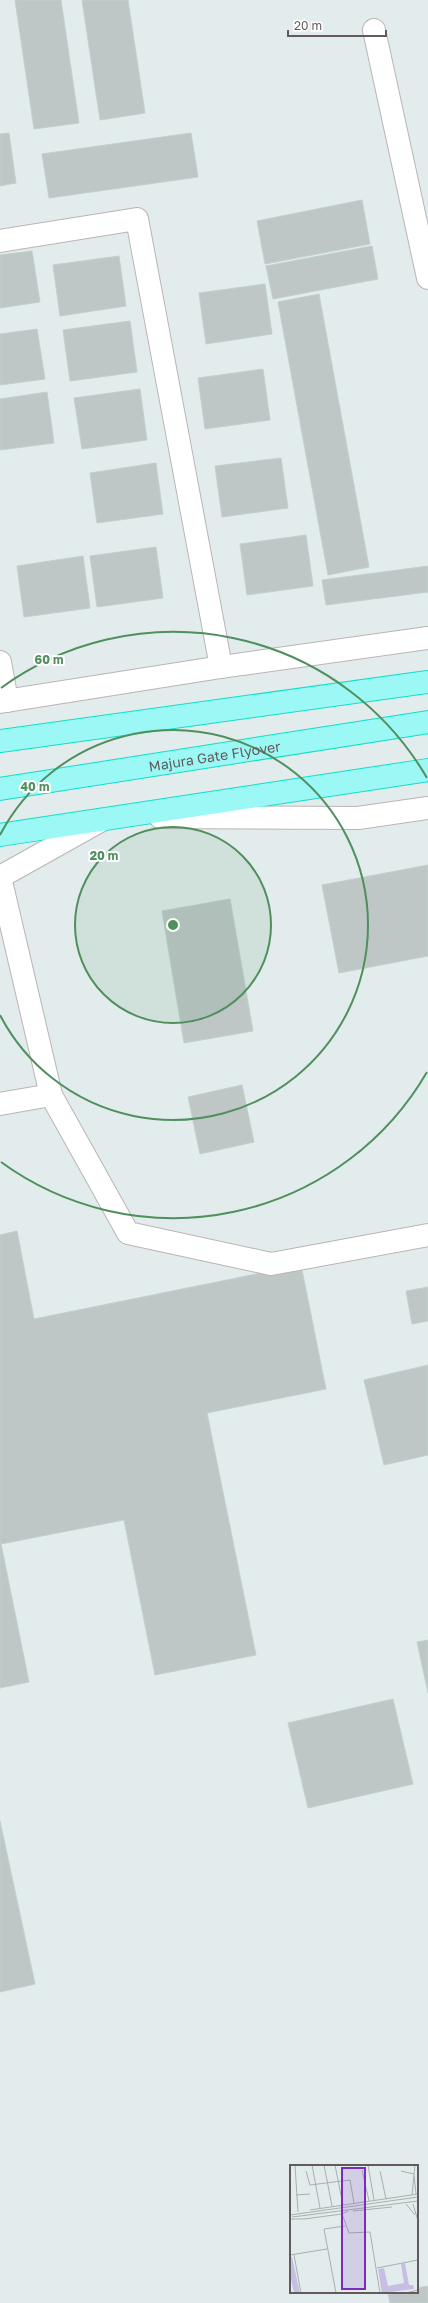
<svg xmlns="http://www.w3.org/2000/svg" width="428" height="2303" viewBox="0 0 428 2303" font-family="'Golos Text',sans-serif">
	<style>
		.building { fill: #bec7c6; stroke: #c0d0ce }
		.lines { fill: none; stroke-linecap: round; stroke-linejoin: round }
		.minor-casing { stroke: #bbb4b6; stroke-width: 24 }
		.tertiary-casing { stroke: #bbb4b6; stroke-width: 24 }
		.trunk-casing { stroke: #0de1c5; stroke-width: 24 }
		.minor { stroke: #fff; stroke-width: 22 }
		.tertiary { stroke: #fff; stroke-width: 22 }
		.trunk { stroke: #9cf8f4; stroke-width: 22 }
		.ring { fill: none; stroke: #508f5e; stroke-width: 2 }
		.labels { text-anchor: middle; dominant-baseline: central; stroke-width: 4; stroke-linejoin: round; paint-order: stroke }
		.street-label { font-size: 14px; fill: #625a5c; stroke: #fff }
		.inset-road { fill: none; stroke: #abaeae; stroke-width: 1 }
		.view { fill: #7b2cbf; fill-opacity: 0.15; stroke: #7b2cbf; stroke-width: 2 }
		.inset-edge { fill: none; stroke: #625a5c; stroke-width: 2 }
		.centre { fill: #508f5e; stroke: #fff; stroke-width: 2 }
		.ring-label { font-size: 12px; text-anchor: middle; font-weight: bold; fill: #508f5e; stroke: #fff; stroke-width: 4; stroke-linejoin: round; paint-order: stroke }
	</style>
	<rect width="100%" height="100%" fill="#e2ecec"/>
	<g class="building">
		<polygon points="15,0 61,0 79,123 34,129"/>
		<polygon points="82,0 128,0 145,113 100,120"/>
		<polygon points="9,133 16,183 0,186 0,134"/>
		<polygon points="191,133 198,177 49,198 42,154"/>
		<polygon points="362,200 370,244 265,264 257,221"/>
		<polygon points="372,246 378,279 273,299 266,266"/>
		<polygon points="32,251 40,302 0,308 0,255"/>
		<polygon points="119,256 126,306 60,316 53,265"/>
		<polygon points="265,284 272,334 206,344 199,293"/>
		<polygon points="319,294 369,567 328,575 278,302"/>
		<polygon points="130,321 137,372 70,381 63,330"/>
		<polygon points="37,329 45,379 0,385 0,334"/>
		<polygon points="263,369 270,420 205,429 198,378"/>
		<polygon points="140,389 147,440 82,449 74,398"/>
		<polygon points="47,392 54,443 0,450 0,399"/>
		<polygon points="281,458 288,508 222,517 215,466"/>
		<polygon points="156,463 163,514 97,523 90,473"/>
		<polygon points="306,535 313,586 247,595 240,544"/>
		<polygon points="156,547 163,598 97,607 90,556"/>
		<polygon points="83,556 90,608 24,617 17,566"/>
		<polygon points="428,566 428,592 326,605 322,580"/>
		<polygon points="428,865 428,956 339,973 322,885"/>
		<polygon points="230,899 253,1031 184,1043 162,911"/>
		<polygon points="242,1085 254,1142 200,1154 188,1097"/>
		<polygon points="17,1231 34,1319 301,1265 326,1389 207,1413 256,1655 155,1675 124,1520 1,1544 29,1682 0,1688 0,1235"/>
		<polygon points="428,1287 428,1321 412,1324 406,1291"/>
		<polygon points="428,1365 428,1455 384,1465 364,1380"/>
		<polygon points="428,1640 428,1693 417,1642"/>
		<polygon points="393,1699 413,1784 308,1808 288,1723"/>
		<polygon points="0,1821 35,1984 0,1992"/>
		<polygon points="428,2286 428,2303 390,2303 388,2293 417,2292 417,2288"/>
	</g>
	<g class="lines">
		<defs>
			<g id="minor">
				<polyline points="374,30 428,278"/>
				<polyline points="0,241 137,219 221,667"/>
				<polyline points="0,662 7,701"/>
				<polyline points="0,877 51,1095 128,1233 271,1264 428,1235"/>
				<polyline points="0,1104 51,1095"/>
			</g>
			<g id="tertiary">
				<polyline points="0,702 221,667 428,638"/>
				<polyline points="160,817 358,818 428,808"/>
				<polyline points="0,877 102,820"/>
			</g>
			<g id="trunk">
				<polyline points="0,741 428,682"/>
				<path id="s1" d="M0,789L428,722"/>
				<polyline points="0,835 428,770"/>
			</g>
		</defs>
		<use href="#minor" class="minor-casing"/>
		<use href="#tertiary" class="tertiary-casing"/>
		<use href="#trunk" class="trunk-casing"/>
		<use href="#minor" class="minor"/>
		<use href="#tertiary" class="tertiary"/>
		<use href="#trunk" class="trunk"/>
	</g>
	<circle cx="173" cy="925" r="98" fill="#508f5e" fill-opacity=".12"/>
	<g class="ring">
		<circle cx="173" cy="925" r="98"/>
		<path d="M0 835A195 195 0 1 1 0 1015"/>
		<path d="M427 1072A293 293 0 0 1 1 1162M1 688A293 293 0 0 1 427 778"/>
	</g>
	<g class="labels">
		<g class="street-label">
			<text stroke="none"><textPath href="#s1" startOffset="217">Majura Gate Flyover</textPath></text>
		</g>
	</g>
	<g transform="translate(290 2165)">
		<rect width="128" height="128" fill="#e2ecec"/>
		<path d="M0,92H2L10,128H4L0,110ZM115,98L119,120H123L124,124L92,128L88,104L94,103L98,121L114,118L111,99Z" fill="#c6bfe3"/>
		<path class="inset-road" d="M5,0L8,47M22,0L30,43M34,0L42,41M45,0L53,40M78,0L84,35M72,5L79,36M16,6L20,20L60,15L64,38M90,6L96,34M111,6L124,9M124,11L126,29M6,30L20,29M122,30L125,0M116,39L125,50M123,39L128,56M20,45L128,29M63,46L102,42M52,49L59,68L80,67L90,128M0,50L128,32M2,52L128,36M0,54H14L52,49L58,46M0,90L37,84M4,90L11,128M87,103L128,95M46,128L34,64L55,61M116,128L128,125"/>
		<path class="view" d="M52,3H75V124H52Z"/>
		<rect width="128" height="128" class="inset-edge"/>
	</g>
	<circle cx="173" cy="925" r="6" class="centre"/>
	<g class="ring-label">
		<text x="49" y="664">60 m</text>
		<text x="35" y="791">40 m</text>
		<text x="104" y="860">20 m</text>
	</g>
	<path d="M288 30v6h98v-6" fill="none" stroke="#625a5c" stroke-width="2"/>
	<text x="294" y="30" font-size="12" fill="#625a5c" stroke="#ffffff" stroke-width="3" paint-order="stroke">20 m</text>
</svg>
